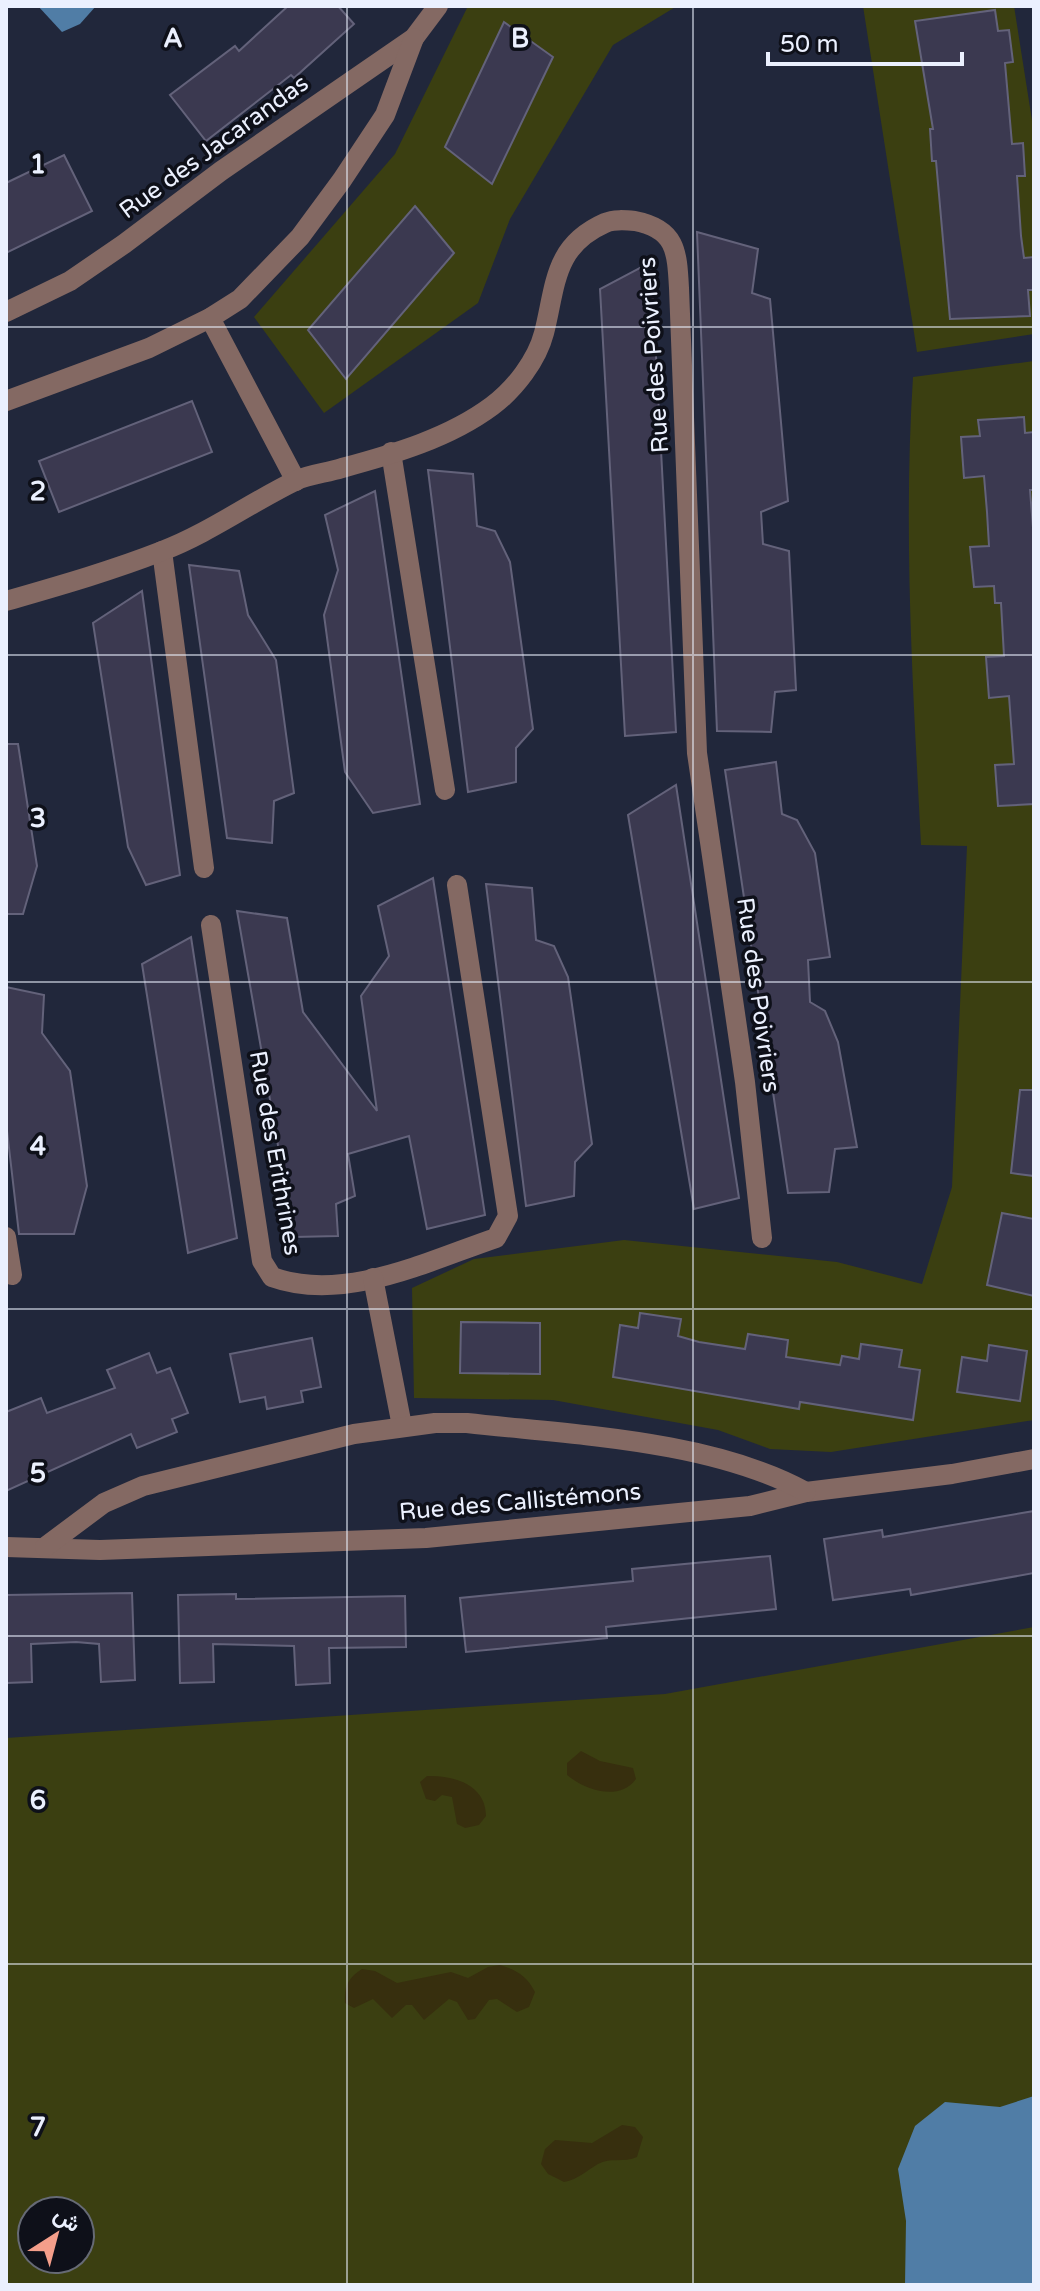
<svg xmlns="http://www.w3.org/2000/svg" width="1040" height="2291" viewBox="0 0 1040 2291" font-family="'Varela Round',Vazirmatn,sans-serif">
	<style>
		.green { fill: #3b3f11; fill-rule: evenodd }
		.sand { fill: #372f0e }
		.water { fill: #507da6 }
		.building { fill: #3b3950; stroke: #63627a; stroke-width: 2 }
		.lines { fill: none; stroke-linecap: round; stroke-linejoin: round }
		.minor { stroke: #846963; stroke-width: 20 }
		.grid { fill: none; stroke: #ebf0fe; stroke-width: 2; stroke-opacity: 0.55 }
		.labels { text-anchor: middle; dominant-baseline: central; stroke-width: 7; stroke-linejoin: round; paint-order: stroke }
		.street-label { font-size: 24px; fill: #ebf0fe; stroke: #0e1019 }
		.grid-label { font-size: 26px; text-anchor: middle; font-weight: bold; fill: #ebf0fe; stroke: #0e1019; stroke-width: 7; stroke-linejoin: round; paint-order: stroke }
	</style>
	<rect width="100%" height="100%" fill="#21273b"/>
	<g class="green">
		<polygon points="468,6 677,6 613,45 510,219 478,303 324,413 254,317 395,154"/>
		<polygon points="863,6 1014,6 1034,133 1034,334 917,352"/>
		<path d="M1034,361V1420L831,1452L770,1449L718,1430L553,1400L414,1398L412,1288L474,1259L624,1240L837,1262L922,1284L952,1187L967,846L921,845C913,688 903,534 913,377Z"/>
		<path d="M1034,1627V2285H6V1738L665,1694ZM32,2211H80V2259H32Z"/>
	</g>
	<g class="sand">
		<path d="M581,1751L600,1761L633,1768L636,1779C619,1802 585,1790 567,1775V1763Z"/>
		<path d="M427,1776C454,1775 486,1785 486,1816L479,1825L465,1828L457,1824L452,1797L442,1795L435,1801L426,1799L420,1782Z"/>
		<path d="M500,1965C517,1970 527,1976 535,1992L529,2007L517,2012L497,1999L489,2000L475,2019L468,2020L457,2002L449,1999L424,2020L412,2005H406L392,2018L373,1999L354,2008L345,2003C344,1986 348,1978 362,1969L375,1971L397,1983L451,1972L468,1978L488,1967Z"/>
		<path d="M622,2125L635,2127L643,2137L637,2157C624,2163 610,2157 598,2164C586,2171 579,2179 564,2182L548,2174L541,2164L545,2149L555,2140L592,2143Z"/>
	</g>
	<g class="water">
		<polygon points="38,6 96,6 80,24 62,32"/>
		<polygon points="1034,2096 1034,2285 905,2285 906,2221 898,2169 915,2126 945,2102 1000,2107"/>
	</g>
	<g class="building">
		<polygon points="288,6 338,6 354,24 294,78 291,75 206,141 170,95 235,46 239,51"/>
		<polygon points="995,10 998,31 1009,30 1013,62 1005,63 1012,144 1023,143 1025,176 1017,176 1021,236 1024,258 1034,257 1034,290 1028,290 1030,316 950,319 936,161 932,161 930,129 933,129 915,21"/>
		<polygon points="504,22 553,57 492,184 445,147"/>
		<polygon points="64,155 92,211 6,253 6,183"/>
		<polygon points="415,206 454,253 346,379 308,330"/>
		<polygon points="697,232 758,249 752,293 770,299 788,501 761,512 763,544 789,551 796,690 775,692 771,732 717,731"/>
		<polygon points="651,262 676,732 625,736 600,289"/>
		<polygon points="192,401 212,452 59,512 39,461"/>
		<polygon points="1024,417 1025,433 1034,432 1034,490 1030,490 1034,540 1034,804 998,806 995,765 1014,764 1009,696 989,698 986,657 1004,656 1001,603 995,603 994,586 974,587 970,547 989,546 987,512 984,476 964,478 961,437 980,436 978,420"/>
		<polygon points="428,470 473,474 477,526 495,531 510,562 533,729 516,748 516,782 468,792"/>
		<polygon points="375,491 420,804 373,813 345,772 324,615 338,570 325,515"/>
		<polygon points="189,565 239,571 248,615 276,660 294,793 274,801 272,843 227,838"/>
		<polygon points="142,591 180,875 146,885 128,847 93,623"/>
		<polygon points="6,744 18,744 37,866 23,914 6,914"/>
		<polygon points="776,762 782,814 797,820 815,853 830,957 808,960 810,1002 825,1011 838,1042 857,1147 835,1149 829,1192 788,1193 725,770"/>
		<polygon points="676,785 739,1198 694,1209 628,815"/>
		<polygon points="433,878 485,1215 427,1229 409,1136 348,1154 355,1196 336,1204 338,1236 294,1237 237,911 287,918 303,1012 377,1111 361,996 389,956 378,906"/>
		<polygon points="486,884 532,888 536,940 554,946 568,977 592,1144 575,1162 574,1196 526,1206"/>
		<polygon points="191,937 237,1238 188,1253 142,964"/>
		<polygon points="6,987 44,995 42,1033 70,1071 87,1186 74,1234 19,1234 6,1122"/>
		<polygon points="1020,1090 1034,1090 1034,1176 1011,1173"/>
		<polygon points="1002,1213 1034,1219 1034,1296 987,1285"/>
		<polygon points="640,1313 681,1319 678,1336 699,1342 745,1349 748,1334 788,1340 786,1357 840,1365 842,1356 859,1359 861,1344 902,1350 899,1367 920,1370 913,1420 800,1402 799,1409 613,1377 620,1325 638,1328"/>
		<polygon points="461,1322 540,1323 540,1374 460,1373"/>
		<polygon points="312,1338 321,1387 301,1391 303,1402 267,1409 265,1397 240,1402 230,1354"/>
		<polygon points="989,1345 1027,1351 1020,1401 957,1392 962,1357 987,1361"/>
		<polygon points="149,1353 157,1373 170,1368 188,1413 172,1419 177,1432 137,1448 131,1434 6,1491 6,1412 41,1398 47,1413 115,1388 107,1370"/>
		<polygon points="1034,1511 1034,1573 911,1595 910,1589 833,1600 824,1539 882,1530 883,1537"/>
		<polygon points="770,1556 776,1609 606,1627 607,1638 466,1652 460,1598 633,1581 632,1569"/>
		<polygon points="132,1593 135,1680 101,1682 99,1644 76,1642 31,1644 32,1682 6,1683 6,1595"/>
		<polygon points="236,1594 236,1599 405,1596 406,1647 329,1648 330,1683 296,1685 294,1646 213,1644 214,1682 180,1683 178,1595"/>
	</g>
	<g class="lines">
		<g class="minor">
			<polyline points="6,312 70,281 124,244 221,171 414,38 438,6"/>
			<polyline points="210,318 296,481"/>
			<polyline points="6,401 149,348 210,318 240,299 300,237 342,180 385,115 414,38"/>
			<polyline points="391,452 445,790"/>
			<polyline points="162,551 204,868"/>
			<path d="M6,601C58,586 111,571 162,551C209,533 250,503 295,481C309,474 327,473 342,468C394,454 449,438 492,406C515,389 537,360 544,333C556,286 553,246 605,223C614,219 625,220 635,221C676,229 677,251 679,288L697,753L745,1082L762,1238"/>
			<path d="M211,925L262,1261L272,1277C344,1303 428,1261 496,1238L508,1216L457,885"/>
			<polyline points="6,1237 12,1275"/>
			<polyline points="373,1278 402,1426"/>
			<polyline points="6,1547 100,1550 426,1538 750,1506 806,1492 952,1474 1034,1459"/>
			<path d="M45,1547L104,1503L143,1486L354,1434L435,1423H467C574,1435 711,1440 806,1492"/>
		</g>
	</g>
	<path class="grid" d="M347,6V2285M693,6V2285M6,327H1034M6,655H1034M6,982H1034M6,1309H1034M6,1636H1034M6,1964H1034"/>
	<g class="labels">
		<g class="street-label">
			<text transform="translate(214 147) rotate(-36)">Rue des Jacarandas</text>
			<text transform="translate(654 355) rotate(-94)">Rue des Poivriers</text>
			<text transform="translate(758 995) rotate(82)">Rue des Poivriers</text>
			<text transform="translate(275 1153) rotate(80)">Rue des Erithrines</text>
			<text transform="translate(520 1502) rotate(-5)">Rue des Callistémons</text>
		</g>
	</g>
	<g class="grid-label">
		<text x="173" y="47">A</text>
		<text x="520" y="47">B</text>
		<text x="38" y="173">1</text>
		<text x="38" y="500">2</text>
		<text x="38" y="827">3</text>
		<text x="38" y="1155">4</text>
		<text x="38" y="1482">5</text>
		<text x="38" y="1809">6</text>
		<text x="38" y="2136">7</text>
	</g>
	<rect width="1040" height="2291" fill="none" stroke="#ebf0fe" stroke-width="16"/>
	<g transform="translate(56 2235) rotate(36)"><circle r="38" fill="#0e1019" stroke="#666a75" stroke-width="2"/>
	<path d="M0-6L14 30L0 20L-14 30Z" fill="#f49e8a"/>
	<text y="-12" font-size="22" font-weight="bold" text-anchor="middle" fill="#ebf0fe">ش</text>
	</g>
	<path d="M768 52v12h194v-12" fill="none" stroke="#ebf0fe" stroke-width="4"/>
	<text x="780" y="52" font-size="24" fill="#ebf0fe" stroke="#0e1019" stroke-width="6" paint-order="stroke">50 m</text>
</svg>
